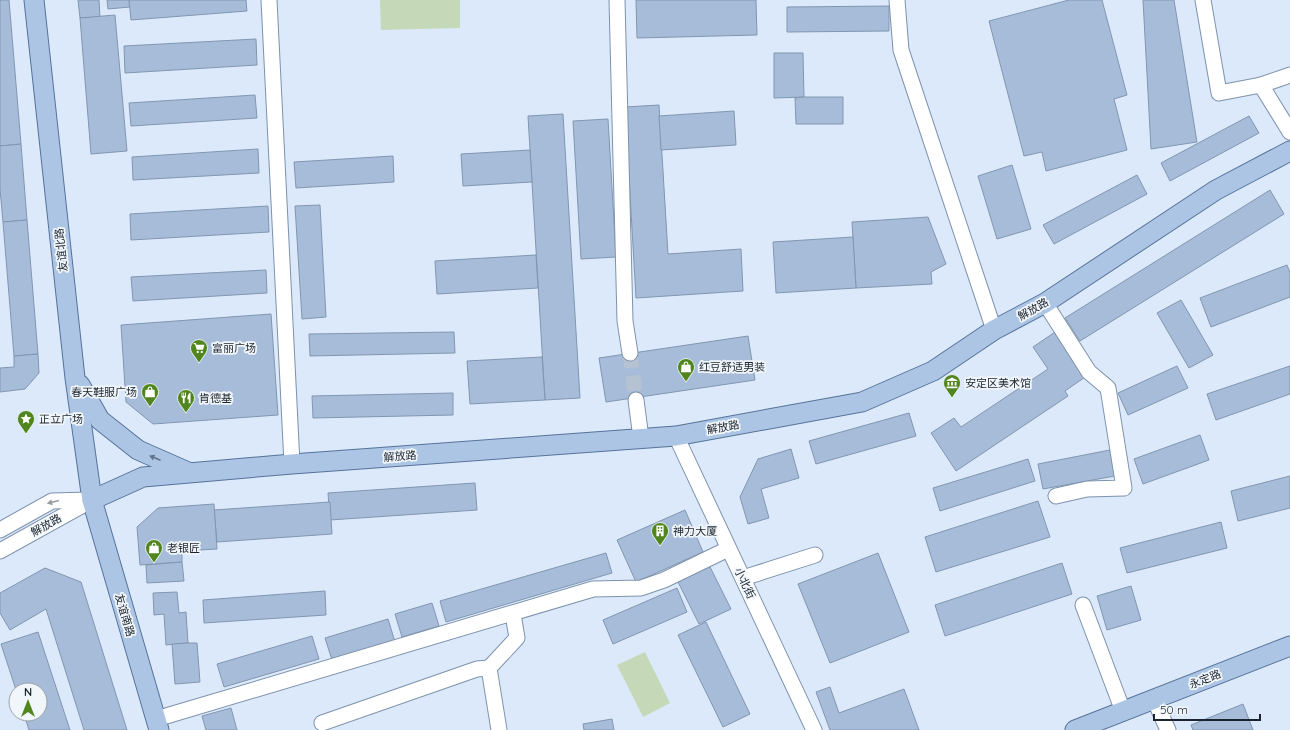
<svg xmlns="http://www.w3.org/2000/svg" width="1290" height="730" viewBox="0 0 1290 730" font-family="Quicksand,'Noto Sans SC',sans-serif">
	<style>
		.green { fill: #c5d9b9 }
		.building { fill: #a7bcd8; stroke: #8196b0 }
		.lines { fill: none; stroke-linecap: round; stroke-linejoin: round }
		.minor-tunnel { stroke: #b5c2d2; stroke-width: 15; stroke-dasharray: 15 8; stroke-linecap: butt }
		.minor-casing { stroke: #7d92ac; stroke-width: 17 }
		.major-casing { stroke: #557399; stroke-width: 21 }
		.minor { stroke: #fff; stroke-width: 15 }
		.major { stroke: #acc5e5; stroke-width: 19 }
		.oneway { fill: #64748a }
		.oneway2 { fill: #989ca1 }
		.labels { text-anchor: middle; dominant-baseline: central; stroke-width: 3.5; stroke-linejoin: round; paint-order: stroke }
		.street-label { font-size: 11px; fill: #1b242e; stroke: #f1f6fb }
		.poi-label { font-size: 11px; fill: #1b242e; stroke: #f1f6fb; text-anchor: start }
	</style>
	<rect width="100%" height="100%" fill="#dce9fb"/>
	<g class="green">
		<polygon points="380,0 460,0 460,28 381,30"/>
		<polygon points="645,652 670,703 643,717 617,665"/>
	</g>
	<g class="building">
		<polygon points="0,0 9,0 21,144 0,146"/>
		<polygon points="78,0 99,0 100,17 80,18"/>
		<polygon points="107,0 129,0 130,7 108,9"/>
		<polygon points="129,0 246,0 247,11 131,20"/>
		<polygon points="636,0 756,0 757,35 637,38"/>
		<polygon points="1069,0 1102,0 1127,95 1114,99 1127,150 1046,171 1042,152 1024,156 989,21"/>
		<polygon points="1143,0 1174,0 1197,142 1151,149"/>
		<polygon points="889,6 889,31 787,32 787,7"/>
		<polygon points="115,15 127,151 91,154 80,18"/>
		<polygon points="256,39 257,65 125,73 124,46"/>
		<polygon points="774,53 803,53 804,97 774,98"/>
		<polygon points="255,95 257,118 131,126 129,103"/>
		<polygon points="804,97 843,97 843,124 796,124 795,98"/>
		<polygon points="659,105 668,254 741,249 743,291 636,298 625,107"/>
		<polygon points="734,111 736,145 661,150 659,116"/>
		<polygon points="563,114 580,398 545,400 528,116"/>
		<polygon points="1249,116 1259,133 1170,181 1161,163"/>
		<polygon points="608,119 616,257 581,259 573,121"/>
		<polygon points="21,144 27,220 3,222 0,189 0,146"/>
		<polygon points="258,149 259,173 133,180 132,157"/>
		<polygon points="530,150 532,182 463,186 461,154"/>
		<polygon points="393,156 394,182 296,188 294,162"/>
		<polygon points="1012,165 1031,229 997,239 978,176"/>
		<polygon points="1137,175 1147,194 1054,244 1043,225"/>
		<polygon points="1270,190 1284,214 1080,341 1065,318"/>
		<polygon points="320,205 326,317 302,319 295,206"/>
		<polygon points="268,206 269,232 131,240 130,214"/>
		<polygon points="928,217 946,264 931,272 932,284 856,288 852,222"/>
		<polygon points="27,220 38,354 14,356 3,222"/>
		<polygon points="853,237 856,288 776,293 773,242"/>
		<polygon points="536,255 538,288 437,294 435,261"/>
		<polygon points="1287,265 1290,273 1290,297 1211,327 1200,298"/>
		<polygon points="266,270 267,293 133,301 131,277"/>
		<polygon points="1181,300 1213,355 1189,368 1157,313"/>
		<polygon points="271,314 278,415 153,424 126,402 121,325"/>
		<polygon points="1058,330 1088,375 1065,391 1068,396 956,471 931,433 954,418 961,427 1048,369 1033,347"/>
		<polygon points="454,332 455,353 310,356 309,334"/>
		<polygon points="748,336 755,380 606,402 599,358"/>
		<polygon points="38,354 39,373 25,389 0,392 0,368 14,367 14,356"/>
		<polygon points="542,357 545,400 470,404 467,361"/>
		<polygon points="1177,366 1188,388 1128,415 1118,393"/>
		<polygon points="1290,366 1290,394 1216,420 1207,394"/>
		<polygon points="453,393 453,415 313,418 312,396"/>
		<polygon points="909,413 916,436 816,464 809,441"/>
		<polygon points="1200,435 1209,460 1143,484 1134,459"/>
		<polygon points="791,449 799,478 761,489 769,518 748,524 740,497 758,459"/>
		<polygon points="1110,450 1115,476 1043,489 1038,464"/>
		<polygon points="1028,459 1035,481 940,511 933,488"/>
		<polygon points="1290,476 1290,508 1238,521 1231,491"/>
		<polygon points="475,483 477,510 330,520 328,493"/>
		<polygon points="1038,501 1050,537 936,572 925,537"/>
		<polygon points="330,502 332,534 217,542 214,510"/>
		<polygon points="214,504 217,549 182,551 182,562 140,565 137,527 158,508"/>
		<polygon points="685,510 703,552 636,582 617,540"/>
		<polygon points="1221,522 1227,548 1127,573 1120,548"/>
		<polygon points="606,553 612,573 446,622 440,601"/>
		<polygon points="878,553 909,632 830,663 798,584"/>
		<polygon points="182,562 184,581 147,583 146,565"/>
		<polygon points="708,563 731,609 699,624 676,578"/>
		<polygon points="1062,563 1072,594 945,636 935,605"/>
		<polygon points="45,568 81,582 127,730 84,730 46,609 10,630 0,613 0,593"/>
		<polygon points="1131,586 1141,620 1107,630 1097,596"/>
		<polygon points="677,588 687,612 613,644 603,620"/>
		<polygon points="325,591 326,615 204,623 203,600"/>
		<polygon points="177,592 179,613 186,612 188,643 166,645 164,614 154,615 153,593"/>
		<polygon points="432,603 439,626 402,637 395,614"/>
		<polygon points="388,619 395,642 332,660 325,638"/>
		<polygon points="706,622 750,714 723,727 678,635"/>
		<polygon points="38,632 70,730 29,730 24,714 40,714 40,690 16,690 1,644"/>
		<polygon points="312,636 319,659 224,687 217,664"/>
		<polygon points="188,643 197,643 200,682 175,684 172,644"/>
		<polygon points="830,687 839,713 904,689 919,730 830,730 816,692"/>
		<polygon points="1243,704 1253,730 1193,730 1191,725"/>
		<polygon points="231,708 237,730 206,730 202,716"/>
		<polygon points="612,719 614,730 584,730 583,724"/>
	</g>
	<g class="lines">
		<polyline class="minor-tunnel" points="630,353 636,400"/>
		<defs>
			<g id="minor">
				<polyline points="269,0 292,464"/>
				<polyline points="617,0 625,321 630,353"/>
				<polyline points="897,0 901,50 994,330"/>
				<polyline points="1203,0 1219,93 1261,85 1290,75"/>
				<polyline points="1261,85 1290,132"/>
				<polyline points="1045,303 1089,372 1108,388 1124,488 1087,489 1056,496"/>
				<polyline points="636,400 641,438"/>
				<polyline points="676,436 814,730"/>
				<polyline points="0,530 52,501 89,500"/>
				<polyline points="0,551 92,500"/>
				<polyline points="743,578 815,555"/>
				<polyline points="1083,605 1123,711"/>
				<polyline points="1154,699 1168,730"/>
				<polyline points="156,719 593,589 641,588 664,580 728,549"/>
				<polyline points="322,723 477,669 489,668"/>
				<polyline points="499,730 489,668 517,638 513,614"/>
			</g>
			<g id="major">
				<polyline points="34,0 75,378 92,500 159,730"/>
				<polyline points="80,385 100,420 138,450 188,472"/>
				<polyline points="92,500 143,477 292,464 676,436 862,402 933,371 994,330 1045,303 1216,190 1290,151"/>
				<polyline points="1075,730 1290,646"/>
			</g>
		</defs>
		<use href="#minor" class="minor-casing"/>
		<use href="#major" class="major-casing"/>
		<use href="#minor" class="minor"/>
		<use href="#major" class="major"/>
	</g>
	<defs><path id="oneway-solid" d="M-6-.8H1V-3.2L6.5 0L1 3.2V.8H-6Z"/></defs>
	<use class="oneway" href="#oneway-solid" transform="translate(155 458) rotate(-157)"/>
	<use class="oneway2" href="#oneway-solid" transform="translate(53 502) rotate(166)"/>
	<defs>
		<symbol id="supermarket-pin" viewBox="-11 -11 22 30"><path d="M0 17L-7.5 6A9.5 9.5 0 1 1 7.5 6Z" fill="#51851d" stroke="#f1f6fb"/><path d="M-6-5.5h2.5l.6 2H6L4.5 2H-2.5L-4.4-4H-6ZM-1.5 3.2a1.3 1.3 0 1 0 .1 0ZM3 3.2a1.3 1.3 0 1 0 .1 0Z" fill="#fff"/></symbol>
		<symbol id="shop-pin" viewBox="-11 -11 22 30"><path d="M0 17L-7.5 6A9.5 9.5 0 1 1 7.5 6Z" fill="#51851d" stroke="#f1f6fb"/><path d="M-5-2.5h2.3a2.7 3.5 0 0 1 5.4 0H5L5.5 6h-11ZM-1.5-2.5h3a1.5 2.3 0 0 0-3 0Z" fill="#fff"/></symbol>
		<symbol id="museum-pin" viewBox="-11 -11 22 30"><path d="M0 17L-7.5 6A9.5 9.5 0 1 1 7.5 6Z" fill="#51851d" stroke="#f1f6fb"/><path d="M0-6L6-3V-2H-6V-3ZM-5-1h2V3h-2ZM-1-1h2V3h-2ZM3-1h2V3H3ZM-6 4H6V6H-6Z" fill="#fff"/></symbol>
		<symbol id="restaurant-pin" viewBox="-11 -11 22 30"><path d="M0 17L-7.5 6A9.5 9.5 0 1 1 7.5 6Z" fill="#51851d" stroke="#f1f6fb"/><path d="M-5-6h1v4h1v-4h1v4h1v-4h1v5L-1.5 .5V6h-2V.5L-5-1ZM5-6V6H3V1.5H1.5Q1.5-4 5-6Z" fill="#fff"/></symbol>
		<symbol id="sight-pin" viewBox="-11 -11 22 30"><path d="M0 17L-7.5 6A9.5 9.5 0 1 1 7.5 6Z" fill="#51851d" stroke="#f1f6fb"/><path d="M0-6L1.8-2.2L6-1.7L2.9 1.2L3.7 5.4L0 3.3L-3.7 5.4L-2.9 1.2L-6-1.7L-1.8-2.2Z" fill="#fff"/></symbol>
		<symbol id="building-pin" viewBox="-11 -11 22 30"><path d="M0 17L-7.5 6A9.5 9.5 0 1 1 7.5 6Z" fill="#51851d" stroke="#f1f6fb"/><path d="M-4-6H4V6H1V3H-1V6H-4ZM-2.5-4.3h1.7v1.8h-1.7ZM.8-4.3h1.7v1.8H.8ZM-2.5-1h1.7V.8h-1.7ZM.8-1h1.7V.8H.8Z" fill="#fff"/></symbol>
	</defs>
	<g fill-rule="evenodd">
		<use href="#supermarket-pin" x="189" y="338" width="20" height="27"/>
		<use href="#shop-pin" x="676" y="357" width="20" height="27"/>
		<use href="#museum-pin" x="942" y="373" width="20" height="27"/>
		<use href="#shop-pin" x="140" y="382" width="20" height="27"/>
		<use href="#restaurant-pin" x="176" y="388" width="20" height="27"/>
		<use href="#sight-pin" x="16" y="409" width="20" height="27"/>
		<use href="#building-pin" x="650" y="521" width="20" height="27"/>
		<use href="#shop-pin" x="144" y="538" width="20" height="27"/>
	</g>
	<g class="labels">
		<g class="street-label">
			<text transform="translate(61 250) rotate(-96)">友谊北路</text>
			<text transform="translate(1033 309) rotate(-29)">解放路</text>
			<text transform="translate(723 427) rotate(-10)">解放路</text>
			<text transform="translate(400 456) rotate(-4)">解放路</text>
			<text transform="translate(46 525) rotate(-29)">解放路</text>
			<text transform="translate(745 583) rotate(64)">小北街</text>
			<text transform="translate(125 615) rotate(74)">友谊南路</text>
			<text transform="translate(1205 679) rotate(-21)">永定路</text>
		</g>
		<g class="poi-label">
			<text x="212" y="348">富丽广场</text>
			<text x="699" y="367">红豆舒适男装</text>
			<text x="965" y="383">安定区美术馆</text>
			<text x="137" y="392" text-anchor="end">春天鞋服广场</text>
			<text x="199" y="398">肯德基</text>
			<text x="39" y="419">正立广场</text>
			<text x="673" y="531">神力大厦</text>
			<text x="167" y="548">老银匠</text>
		</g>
	</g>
	<g transform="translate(28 702)"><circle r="19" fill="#f1f6fb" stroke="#9ba2a9"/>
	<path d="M0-3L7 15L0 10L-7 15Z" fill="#51851d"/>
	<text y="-6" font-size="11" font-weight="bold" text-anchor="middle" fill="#1b242e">N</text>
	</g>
	<path d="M1154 714v6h106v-6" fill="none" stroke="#1b242e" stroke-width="2"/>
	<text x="1160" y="714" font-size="12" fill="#1b242e" stroke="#f1f6fb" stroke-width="3" paint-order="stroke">50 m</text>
</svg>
